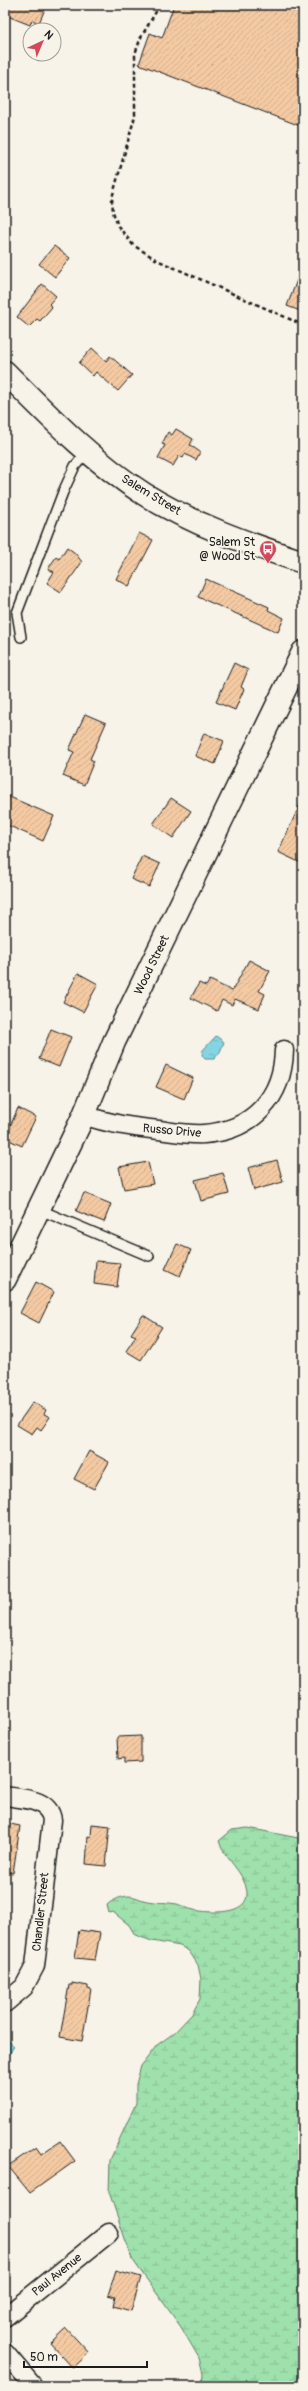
<svg xmlns="http://www.w3.org/2000/svg" width="308" height="2391" viewBox="0 0 308 2391" font-family="Pangolin,sans-serif">
	<style>
		.wetland { fill: url(#wetland-marsh); stroke: #5e7e64 }
		.water { fill: url(#water-ripples); stroke: #5b8a93 }
		.building { fill: url(#building-hatch); stroke: #1c1c1c }
		.lines { fill: none; stroke-linecap: round; stroke-linejoin: round }
		.service-casing { stroke: #1c1c1c; stroke-width: 12 }
		.minor-casing { stroke: #1c1c1c; stroke-width: 21 }
		.tertiary-casing { stroke: #1c1c1c; stroke-width: 25 }
		.path { stroke: #1c1c1c; stroke-width: 2.5; stroke-dasharray: 4 3; stroke-linecap: butt }
		.service { stroke: #f7f3e8; stroke-width: 9 }
		.minor { stroke: #f7f3e8; stroke-width: 18 }
		.tertiary { stroke: #f7f3e8; stroke-width: 22 }
		.labels { text-anchor: middle; dominant-baseline: central; stroke-width: 4; stroke-linejoin: round; paint-order: stroke }
		.street-label { font-size: 12px; fill: #1c1c1c; stroke: #f7f3e8 }
		.poi-label { font-size: 12px; fill: #1c1c1c; stroke: #f7f3e8; text-anchor: end }
	</style>
	<defs>
		<pattern id="wetland-marsh" width="20" height="14" patternUnits="userSpaceOnUse"><rect width="20" height="14" fill="#9fe1ac"/><path d="M1 5h8M5 5V1M11 12h8M15 12V8" fill="none" stroke="#88c093"/></pattern>
		<pattern id="water-ripples" width="26" height="14" patternUnits="userSpaceOnUse"><rect width="26" height="14" fill="#85d4e3"/><path d="M2 4q2-2 4 0t4 0M15 11q2-2 4 0t4 0" fill="none" stroke="#72b5c2"/></pattern>
		<pattern id="building-hatch" width="6" height="6" patternUnits="userSpaceOnUse"><rect width="6" height="6" fill="#f4caa3"/><path d="M-1 1l2-2M0 6l6-6M5 7l2-2" fill="none" stroke="#d1ad8c"/></pattern>
	</defs>
	<rect width="100%" height="100%" fill="#f7f3e8"/>
	<filter id="ink" filterUnits="userSpaceOnUse"><feTurbulence type="fractalNoise" baseFrequency=".025" numOctaves="2"/><feDisplacementMap in="SourceGraphic" scale="8" xChannelSelector="R" yChannelSelector="G"/><feConvolveMatrix kernelMatrix="1 2 1 2 8 2 1 2 1" color-interpolation-filters="sRGB"/></filter>
	<g filter="url(#ink)">
		<path class="wetland" d="M248,1828L303,1839V2386H202L203,2373L199,2358L181,2327L132,2259L109,2192L110,2160L136,2103V2084L141,2066L157,2045L174,2033L192,2014L200,1999L201,1979L198,1965L189,1951L180,1946L152,1941L135,1935L129,1925L113,1912L109,1913L107,1905C112,1900 122,1896 129,1896C135,1896 141,1900 147,1901C156,1903 167,1902 177,1904C183,1906 188,1909 194,1910C209,1913 249,1916 247,1892C245,1872 224,1859 219,1841L232,1830Z"/>
		<g class="water">
			<polygon points="216,1036 224,1042 220,1052 214,1059 205,1059 202,1055 203,1050"/>
			<polygon points="5,2038 14,2046 5,2062"/>
		</g>
		<g class="building">
			<polygon points="9,5 35,5 45,9 39,23 32,20 30,25 5,15"/>
			<polygon points="174,5 303,5 303,127 139,64 150,33 162,38"/>
			<polygon points="54,246 70,258 55,277 39,264"/>
			<polygon points="302,267 303,267 303,312 287,306"/>
			<polygon points="42,284 56,296 49,304 52,307 40,321 37,319 29,327 17,317"/>
			<polygon points="92,348 106,361 110,356 132,375 118,391 96,372 93,376 79,363"/>
			<polygon points="176,429 193,439 190,445 200,452 196,460 185,454 183,458 179,456 173,466 158,458 165,445 162,444 168,432 172,435"/>
			<polygon points="139,533 153,540 129,586 116,579"/>
			<polygon points="67,547 75,553 82,562 61,592 47,583 54,572 48,569 56,557 59,559"/>
			<polygon points="206,579 269,607 268,610 284,618 278,632 198,597"/>
			<polygon points="234,663 248,670 241,687 244,689 235,710 216,702"/>
			<polygon points="85,714 106,723 90,759 94,761 84,785 63,776 74,752 69,750"/>
			<polygon points="204,733 224,741 215,764 195,756"/>
			<polygon points="5,795 54,816 43,841 5,824"/>
			<polygon points="171,798 191,811 173,838 153,824"/>
			<polygon points="303,798 303,864 278,852"/>
			<polygon points="142,856 160,864 149,887 131,879"/>
			<polygon points="249,960 270,971 259,991 265,994 259,1009 235,999 232,1005 222,1000 217,1011 191,998 199,983 206,986 210,980 232,991"/>
			<polygon points="78,973 98,984 83,1012 63,1002"/>
			<polygon points="51,1029 71,1037 59,1067 39,1059"/>
			<polygon points="166,1065 193,1078 184,1099 156,1087"/>
			<polygon points="18,1108 36,1117 22,1146 5,1138"/>
			<polygon points="277,1160 283,1182 254,1190 248,1168"/>
			<polygon points="148,1162 153,1184 124,1189 119,1167"/>
			<polygon points="223,1173 229,1194 201,1201 195,1180"/>
			<polygon points="84,1193 111,1204 104,1222 76,1211"/>
			<polygon points="177,1244 191,1250 180,1276 165,1269"/>
			<polygon points="96,1261 120,1263 117,1287 94,1284"/>
			<polygon points="36,1282 54,1292 39,1323 20,1313"/>
			<polygon points="143,1315 162,1327 141,1360 126,1351 136,1336 131,1334"/>
			<polygon points="33,1402 46,1410 44,1414 50,1417 41,1430 37,1427 32,1434 17,1425"/>
			<polygon points="89,1451 109,1462 94,1489 74,1479"/>
			<polygon points="141,1736 141,1762 124,1763 124,1758 118,1759 117,1737"/>
			<polygon points="5,1823 20,1826 13,1873 5,1872"/>
			<polygon points="92,1824 110,1826 106,1866 86,1864 88,1836 91,1837"/>
			<polygon points="79,1930 100,1933 95,1960 75,1958"/>
			<polygon points="72,1983 88,1986 88,1988 91,1989 82,2041 60,2037 69,1985 72,1985"/>
			<polygon points="60,2141 75,2161 30,2193 8,2166 36,2147 41,2154"/>
			<polygon points="116,2270 141,2277 131,2311 113,2306 115,2297 108,2295"/>
			<polygon points="66,2328 89,2353 73,2368 50,2343"/>
		</g>
		<g class="lines">
			<defs>
				<g id="service">
					<polyline points="21,637 17,613 63,492 75,466 88,451"/>
					<polyline points="38,1209 149,1256"/>
				</g>
				<g id="minor">
					<path d="M84,1115C109,1124 132,1127 159,1130C174,1132 189,1135 204,1134C253,1131 283,1097 284,1050"/>
					<path d="M5,1796C22,1799 49,1798 52,1820L35,1966L24,1987L5,2003"/>
					<polyline points="5,2317 109,2233"/>
					<polyline points="5,2353 33,2386"/>
				</g>
				<g id="tertiary">
					<path d="M5,372C48,415 92,461 144,494C192,524 249,544 303,562"/>
					<polyline points="5,1279 84,1115 114,1042 303,652"/>
				</g>
			</defs>
			<use href="#service" class="service-casing"/>
			<use href="#minor" class="minor-casing"/>
			<use href="#tertiary" class="tertiary-casing"/>
			<polyline class="path" points="160,5 141,37 135,54 135,116 112,198 113,212 118,226 133,245 157,260 303,325"/>
			<use href="#service" class="service"/>
			<use href="#minor" class="minor"/>
			<use href="#tertiary" class="tertiary"/>
		</g>
	</g>
	<defs>
		<symbol id="bus-pin" viewBox="-11 -11 22 30"><path d="M0 17L-7.5 6A9.5 9.5 0 1 1 7.5 6Z" fill="#d1495b" stroke="#f7f3e8"/><path d="M-5-6H5V4H4V6H2V4H-2V6H-4V4H-5ZM-3.5-4V0h7V-4ZM-3.5 1.2v1.5H-2V1.2ZM2 1.2v1.5H3.5V1.2Z" fill="#fff"/></symbol>
	</defs>
	<g fill-rule="evenodd">
		<use href="#bus-pin" x="258" y="539" width="20" height="27"/>
	</g>
	<g class="labels">
		<g class="street-label">
			<text transform="translate(151 495) rotate(31)">Salem Street</text>
			<text transform="translate(152 965) rotate(-64)">Wood Street</text>
			<text transform="translate(172 1131) rotate(5)">Russo Drive</text>
			<text transform="translate(41 1912) rotate(-84)">Chandler Street</text>
			<text transform="translate(57 2275) rotate(-39)">Paul Avenue</text>
		</g>
		<g class="poi-label">
			<text x="255" y="542">Salem St<tspan x="255" dy="14">@ Wood St</tspan></text>
		</g>
	</g>
	<rect width="308" height="2391" fill="none" stroke="#f7f3e8" stroke-width="20"/>
	<rect x="10" y="10" width="288" height="2371" fill="none" stroke="#1c1c1c" stroke-width="1.5" filter="url(#ink)"/>
	<g transform="translate(42 42) rotate(44)"><circle r="19" fill="#f7f3e8" stroke="#9f9d96"/>
	<path d="M0-3L7 15L0 10L-7 15Z" fill="#d1495b"/>
	<text y="-6" font-size="11" font-weight="bold" text-anchor="middle" fill="#1c1c1c">N</text>
	</g>
	<path d="M24 2361v6h123v-6" fill="none" stroke="#1c1c1c" stroke-width="2"/>
	<text x="30" y="2361" font-size="12" fill="#1c1c1c" stroke="#f7f3e8" stroke-width="3" paint-order="stroke">50 m</text>
</svg>
